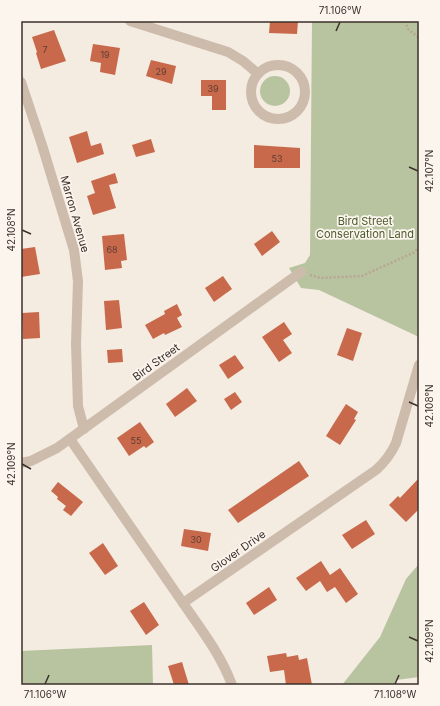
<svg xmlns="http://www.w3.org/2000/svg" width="440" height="706" viewBox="0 0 440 706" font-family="Inter,sans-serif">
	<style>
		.green { fill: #b8c4a0 }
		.building { fill: #c8694b }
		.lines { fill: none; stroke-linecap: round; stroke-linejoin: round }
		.path { stroke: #b9a596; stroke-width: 2.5; stroke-dasharray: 2 2; stroke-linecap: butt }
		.street { stroke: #cdbbac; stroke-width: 10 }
		.ticks { fill: none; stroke: #3b302b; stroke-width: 1.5 }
		.labels { text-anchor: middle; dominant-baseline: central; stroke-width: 3.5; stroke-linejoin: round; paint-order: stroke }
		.number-label { font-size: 9px; fill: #5e3e33 }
		.street-label { font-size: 11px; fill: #3b302b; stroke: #fbf5ee }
		.park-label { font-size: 11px; fill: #4a5a2e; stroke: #fbf5ee }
		.neatline { fill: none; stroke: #3b302b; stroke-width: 1.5 }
		.ticks-label { font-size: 10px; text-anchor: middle; fill: #3b302b }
	</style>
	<rect width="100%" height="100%" fill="#f4ebe1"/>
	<g class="green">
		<polygon points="312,21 419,21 419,337 319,290 301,288 289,268 305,263 310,255"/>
		<circle cx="275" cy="91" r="15"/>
		<polygon points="419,564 419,677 396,680 394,685 342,685 380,637 406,579"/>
		<polygon points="152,645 153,685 21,685 21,651"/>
	</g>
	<g class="building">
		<polygon points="270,21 298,21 297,34 269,33"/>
		<polygon points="54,30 66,61 41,69 36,53 37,52 32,37"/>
		<polygon points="93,44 120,48 115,75 100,72 101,63 90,61"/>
		<polygon points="151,60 176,66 172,84 146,76"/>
		<polygon points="201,80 226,80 226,110 212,110 212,96 201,96"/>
		<polygon points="87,131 91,146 101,143 104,154 77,163 69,137"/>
		<polygon points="151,139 155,152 136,157 132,145"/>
		<polygon points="254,145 300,148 300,168 254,168"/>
		<polygon points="115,173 118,183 109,185 116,208 93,215 87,196 95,193 91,181"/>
		<polygon points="272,231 280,242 262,256 254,244"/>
		<polygon points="124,234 127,260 121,261 122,268 105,270 102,236"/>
		<polygon points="35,247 40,274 21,277 21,249"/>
		<polygon points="223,276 232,289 214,302 205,288"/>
		<polygon points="119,300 122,328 106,330 104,301"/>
		<polygon points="177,304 182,315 177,318 182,327 165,335 164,333 153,339 145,325 165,314 164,311"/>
		<polygon points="39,312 40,338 23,339 22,313"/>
		<polygon points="284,322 292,334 283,340 292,353 279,362 262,337"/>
		<polygon points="347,328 362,333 353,361 337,355"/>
		<polygon points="122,349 123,362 108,363 107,350"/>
		<polygon points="235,355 244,368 228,379 219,365"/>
		<polygon points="187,388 197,401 175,417 166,404"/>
		<polygon points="235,392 242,402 231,410 224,399"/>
		<polygon points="346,404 358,412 354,419 356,420 340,445 326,436"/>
		<polygon points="140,422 154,442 146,448 144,446 129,456 117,438"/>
		<polygon points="299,461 309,476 238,523 228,510"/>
		<polygon points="419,478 419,509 406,522 389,505 398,496 400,498"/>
		<polygon points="58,482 83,502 71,516 63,510 66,506 57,499 58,497 51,491"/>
		<polygon points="366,520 375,534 352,549 342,535"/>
		<polygon points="184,529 211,533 208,551 181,546"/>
		<polygon points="103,543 118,566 105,575 89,553"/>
		<polygon points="321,561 330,575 340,568 358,594 346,603 335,587 327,592 320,581 306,591 296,578"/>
		<polygon points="269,587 277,600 254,615 246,603"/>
		<polygon points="144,602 159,625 146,635 130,611"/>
		<polygon points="286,653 287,657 298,655 299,660 307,658 312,685 286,685 284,670 270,672 267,656"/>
		<polygon points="182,662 189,685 174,685 168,666"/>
	</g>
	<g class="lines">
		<g class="path">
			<polyline points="405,21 408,29 419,38"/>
			<polyline points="310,275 320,278 362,276 415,252 419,247"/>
		</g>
		<g class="street">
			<polyline points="130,21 228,52 243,61 257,73"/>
			<circle cx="278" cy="92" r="27"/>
			<polyline points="21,82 42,145 74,250 78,281 76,344 78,406 84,429"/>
			<path d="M70,439L183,603L376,470C385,462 391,454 396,443L419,365"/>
			<polyline points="21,463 31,461 57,448 301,272"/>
			<path d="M183,603C201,629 221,655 232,685"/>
		</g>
	</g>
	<path class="ticks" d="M336,31L340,22M409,167L418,171M22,230L31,234M409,402L418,406M22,464L31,469M409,637L418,641M45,684L49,675M395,684L399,675"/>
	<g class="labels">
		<g class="number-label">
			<text x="45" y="49">7</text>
			<text x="105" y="54">19</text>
			<text x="161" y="71">29</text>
			<text x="213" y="88">39</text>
			<text x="277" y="158">53</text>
			<text x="112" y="249">68</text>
			<text x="136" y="440">55</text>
			<text x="196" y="539">30</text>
		</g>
		<g class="street-label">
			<text transform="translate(75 214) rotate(74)">Marron Avenue</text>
			<text transform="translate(156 362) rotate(-36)">Bird Street</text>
			<text transform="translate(238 551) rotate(-35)">Glover Drive</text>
		</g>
		<g class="park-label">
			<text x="365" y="221">Bird Street<tspan x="365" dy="13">Conservation Land</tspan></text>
		</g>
	</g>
	<rect width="440" height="706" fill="none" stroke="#fbf5ee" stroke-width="44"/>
	<rect x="22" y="22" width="396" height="662" class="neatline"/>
	<g class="ticks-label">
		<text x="340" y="14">71.106°W</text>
		<text transform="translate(429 171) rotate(-90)" y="4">42.107°N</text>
		<text transform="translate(11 230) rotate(-90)" y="4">42.108°N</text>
		<text transform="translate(429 406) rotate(-90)" y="4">42.108°N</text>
		<text transform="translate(11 464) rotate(-90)" y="4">42.109°N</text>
		<text transform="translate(429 641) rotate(-90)" y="4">42.109°N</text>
		<text x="45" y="698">71.106°W</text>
		<text x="395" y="698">71.108°W</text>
	</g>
</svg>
